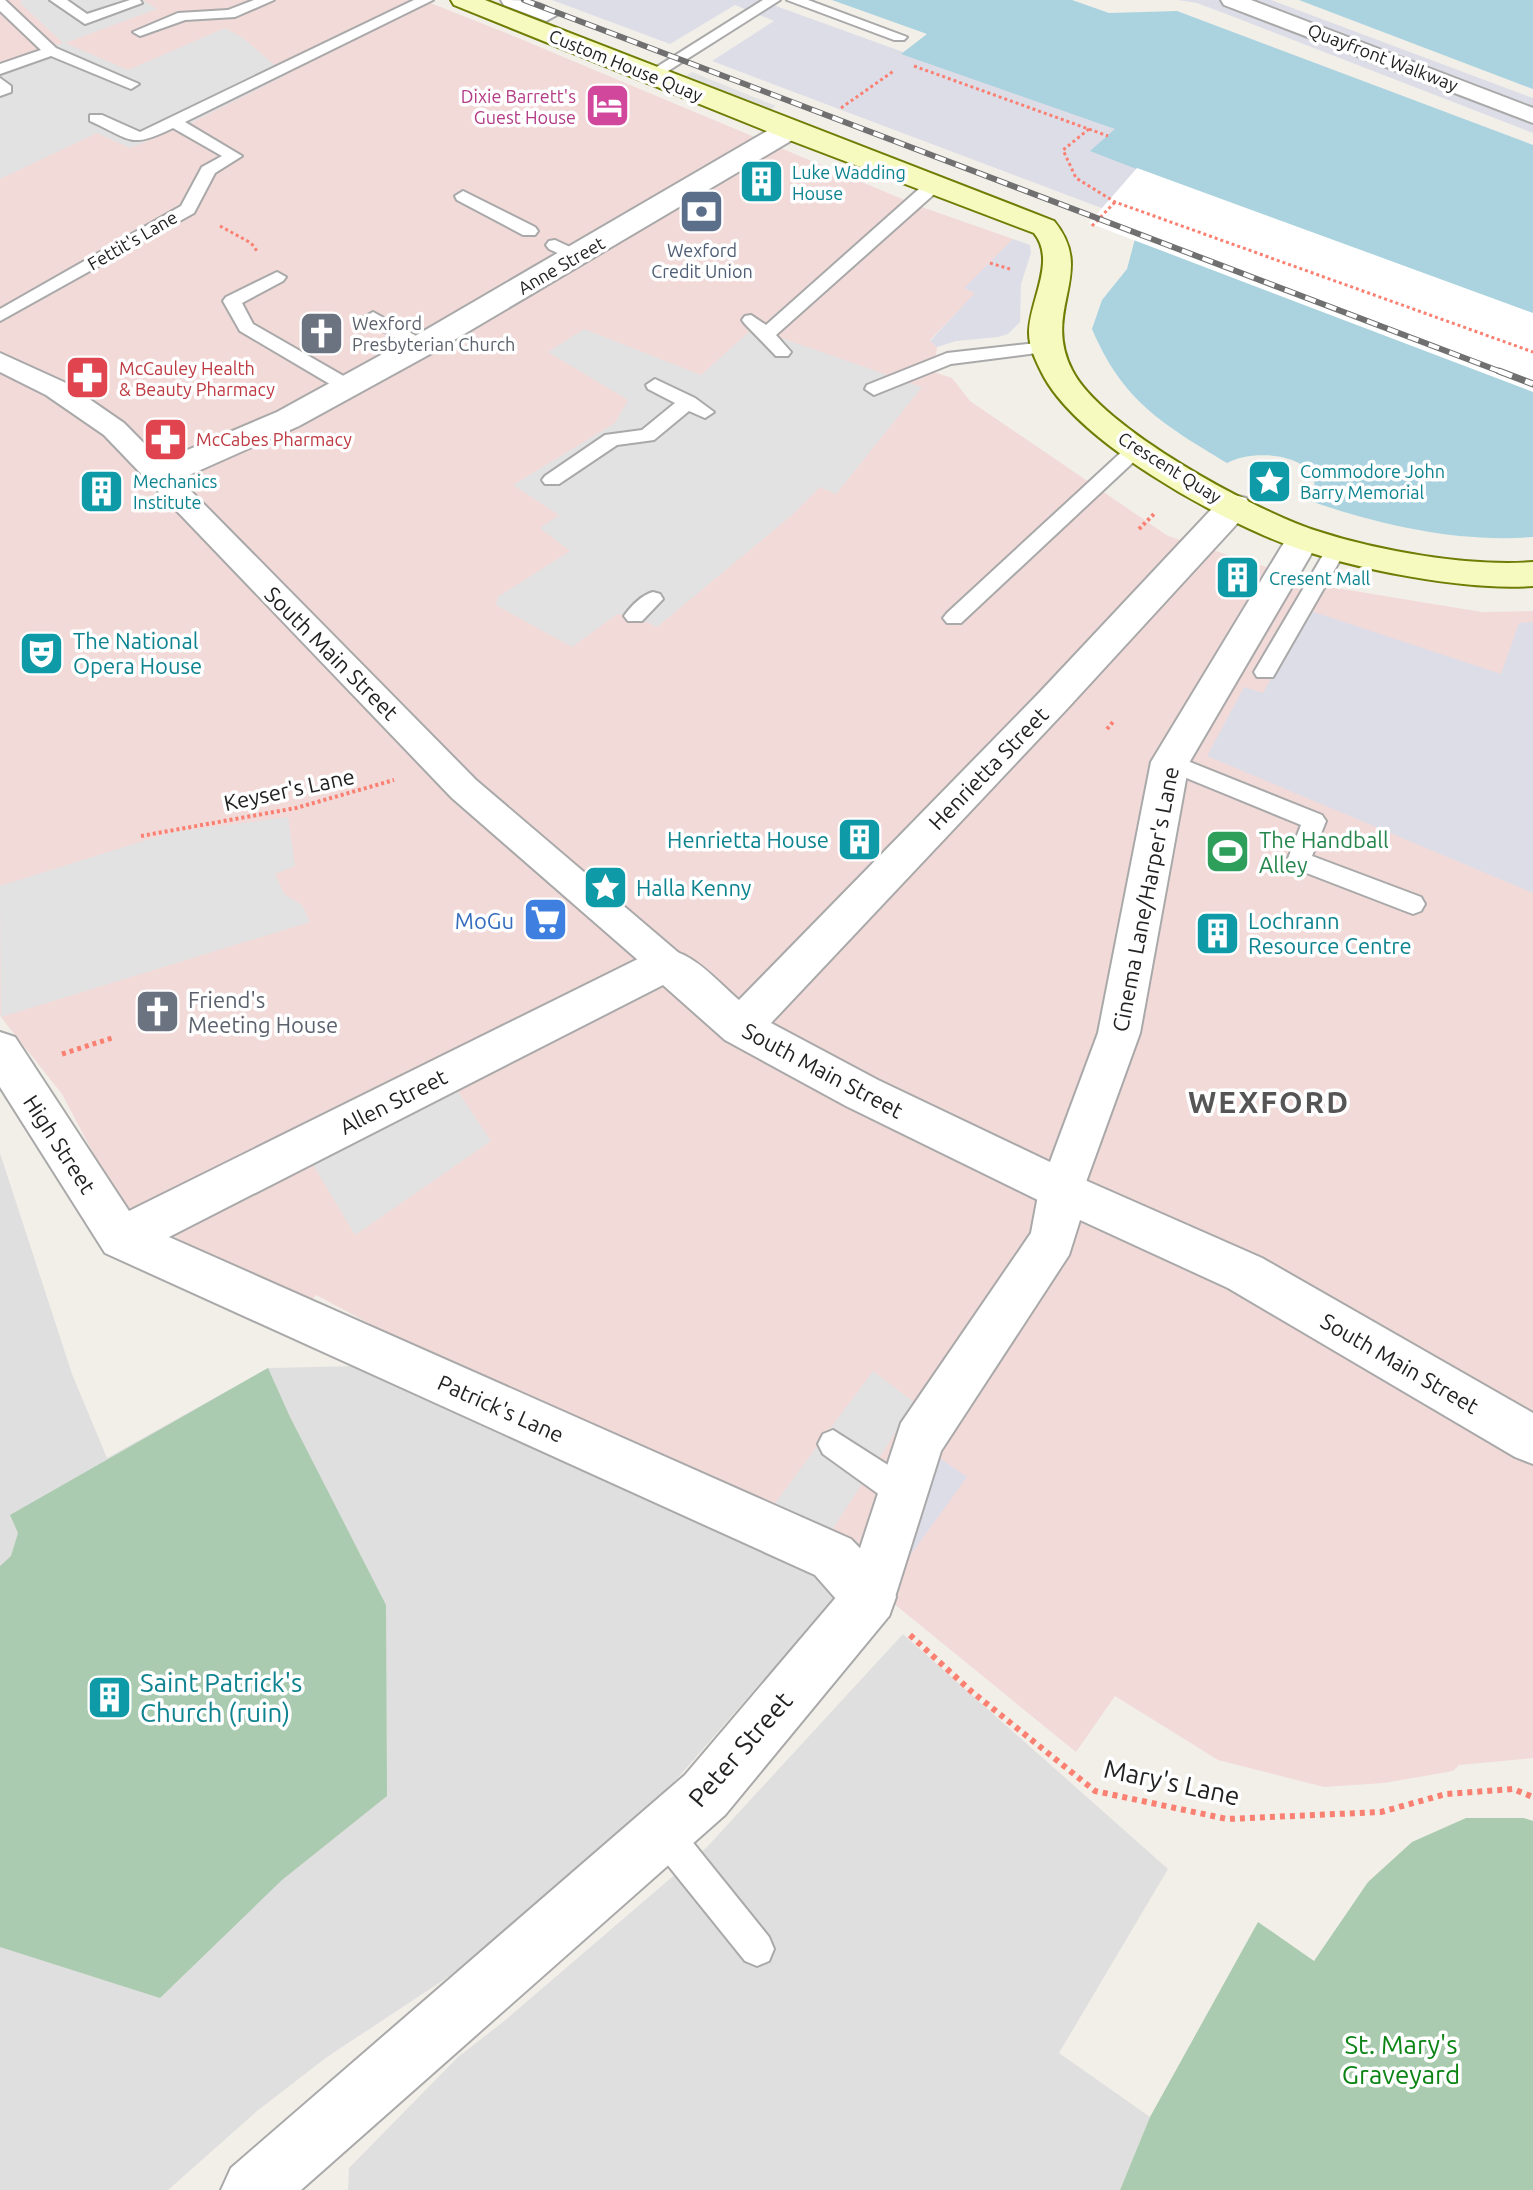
<svg xmlns="http://www.w3.org/2000/svg" width="1533" height="2190" viewBox="0 0 1533 2190" font-family="Ubuntu,sans-serif">
	<style>
		.residential { fill: #e0dfdf }
		.commercial { fill: #f2dad9 }
		.cemetery { fill: #aacbaf }
		.parking { fill: #e2e2e2 }
		.plaza { fill: #dddde8 }
		.water { fill: #aad3df }
		.pier { fill: #fff }
		.lines { fill: none; stroke-linecap: round; stroke-linejoin: round }
		.service-casing { stroke: #a9a9a9; stroke-width: 4 }
		.pedestrian-casing { stroke: #a9a9a9; stroke-width: 4 }
		.minor-casing { stroke: #a9a9a9; stroke-width: 4 }
		.tertiary-casing { stroke: #a9a9a9; stroke-width: 4 }
		.secondary-casing { stroke: #707d05; stroke-width: 4 }
		.path-far3 { stroke: #fa8072; stroke-width: 3; stroke-dasharray: 3 3; stroke-linecap: butt }
		.path-far2 { stroke: #fa8072; stroke-width: 4; stroke-dasharray: 3 3; stroke-linecap: butt }
		.path-far1 { stroke: #fa8072; stroke-width: 5; stroke-dasharray: 4 4; stroke-linecap: butt }
		.path { stroke: #fa8072; stroke-width: 6; stroke-dasharray: 5 5; stroke-linecap: butt }
		.service { fill: #fff; fill-rule: evenodd }
		.pedestrian { fill: #fff; fill-rule: evenodd }
		.minor { fill: #fff; fill-rule: evenodd }
		.tertiary { fill: #fff; fill-rule: evenodd }
		.secondary { fill: #f7fabf; fill-rule: evenodd }
		.rail-far1-casing { stroke: #707070; stroke-width: 6 }
		.rail-casing { stroke: #707070; stroke-width: 7 }
		.rail-far1 { stroke: #fff; stroke-width: 4; stroke-dasharray: 11; stroke-linecap: butt }
		.rail { stroke: #fff; stroke-width: 5; stroke-dasharray: 14; stroke-linecap: butt }
		.labels { text-anchor: middle; dominant-baseline: central; stroke-width: 7; stroke-linejoin: round; paint-order: stroke }
		.far-street-label { font-size: 18px; fill: #222; stroke: #fff }
		.far-hotel-label { font-size: 18px; fill: #b23c85; stroke: #fff; text-anchor: end }
		.far-culture-label { font-size: 18px; fill: #0d838f; stroke: #fff; text-anchor: start }
		.far-service-label { font-size: 18px; fill: #4e5e75; stroke: #fff }
		.far-worship-label { font-size: 18px; fill: #5b616d; stroke: #fff; text-anchor: start }
		.far-health-label { font-size: 18px; fill: #be3a42; stroke: #fff; text-anchor: start }
		.culture-label { font-size: 22px; fill: #0d838f; stroke: #fff; text-anchor: start }
		.street-label { font-size: 22px; fill: #222; stroke: #fff }
		.leisure-label { font-size: 22px; fill: #27864d; stroke: #fff; text-anchor: start }
		.shop-label { font-size: 22px; fill: #366cbe; stroke: #fff; text-anchor: end }
		.worship-label { font-size: 22px; fill: #5b616d; stroke: #fff; text-anchor: start }
		.near-culture-label { font-size: 26px; fill: #0d838f; stroke: #fff; text-anchor: start }
		.near-street-label { font-size: 26px; fill: #222; stroke: #fff }
		.near-park-label { font-size: 26px; fill: #0c8416; stroke: #fff }
		.district-label { font-size: 30px; font-weight: bold; letter-spacing: 2px; fill: #555; stroke: #fff }
	</style>
	<rect width="100%" height="100%" fill="#f2efe9"/>
	<g class="residential">
		<polygon points="0,1153 72,1374 107,1458 268,1368 361,1366 844,1587 662,1796 493,1943 445,1979 327,2057 257,2111 168,2190 0,2190"/>
		<polygon points="903,1634 1168,1869 1059,2053 1150,2117 1120,2190 348,2190 349,2168 458,2057 503,2022 707,1847"/>
	</g>
	<polygon class="commercial" points="0,0 423,0 511,35 919,206 1013,239 965,288 976,293 930,340 937,347 934,372 952,378 970,401 1168,536 1330,587 1482,612 1533,611 1533,1758 1459,1765 1453,1771 1384,1783 1324,1787 1218,1760 1115,1696 1076,1752 882,1594 380,1342 376,1327 316,1295 305,1308 122,1208 62,1094 0,1016"/>
	<g class="cemetery">
		<polygon points="268,1368 290,1417 386,1605 387,1796 282,1880 160,1998 0,1947 0,1566 11,1556 18,1533 10,1515"/>
		<polygon points="1466,1818 1524,1818 1533,1821 1533,2190 1120,2190 1150,2117 1258,1922 1314,1961 1368,1882 1412,1842"/>
	</g>
	<g class="parking">
		<polygon points="23,0 143,0 157,9 65,43 128,70 225,28 243,38 286,75 191,123 130,148 97,133 0,179 0,63 63,43 19,2"/>
		<polygon points="692,72 776,106 767,112 683,78"/>
		<polygon points="753,328 922,387 836,494 820,487 792,515 657,627 635,616 617,614 572,647 496,605 498,597 570,551 540,528 559,515 513,485 615,423 628,400 548,352 584,329 701,375"/>
		<polygon points="288,817 295,866 275,874 284,894 302,905 310,922 1,1017 0,886 172,832"/>
		<polygon points="455,1087 491,1141 355,1235 309,1158"/>
		<polygon points="873,1371 915,1403 824,1542 773,1506"/>
	</g>
	<g class="plaza">
		<polygon points="552,0 759,0 1116,129 1091,151 1533,312 1533,371 712,61 774,21 735,5 670,44"/>
		<polygon points="1178,0 1271,0 1533,98 1533,133 1234,17 1197,3"/>
		<polygon points="1013,239 1030,245 1031,253 1021,284 1020,322 1008,334 998,337 956,341 937,347 930,341 975,293 964,288"/>
		<polygon points="1308,610 1501,674 1519,623 1533,622 1533,893 1207,756 1244,687 1263,693"/>
		<polygon points="932,1453 967,1477 882,1594"/>
	</g>
	<g class="water">
		<path d="M832,0H1072L1109,13L1177,11L1533,145V537C1458,543 1380,525 1310,501C1334,458 1259,445 1227,463C1163,424 1123,402 1092,329L1102,300L1127,269L1152,175L1090,151L1115,129L901,54L927,34Z"/>
		<polygon points="1299,0 1533,0 1533,89 1509,80"/>
	</g>
	<polygon class="pier" points="1137,168 1533,313 1533,392 1089,223"/>
	<g class="lines">
		<defs>
			<g id="service">
				<polygon points="0,0 5,0 56,48 139,84 131,89 126,87 51,56 0,74 0,64 41,50 0,11"/>
				<polygon points="50,0 67,0 87,14 130,0 140,0 142,3 85,24"/>
				<polygon points="254,0 274,0 235,17 185,20 140,36 133,32 178,13 228,10"/>
				<path d="M414,0H433L185,122L242,156L215,173L194,213L0,321V309L181,206L202,167L222,156L173,128C130,149 132,140 90,121V115H102L140,132Z"/>
				<polygon points="763,0 780,0 657,78 652,80 644,75"/>
				<polygon points="787,0 808,0 907,37 904,40 894,40"/>
				<polygon points="0,78 11,86 11,92 0,96"/>
				<polygon points="935,179 943,184 941,188 776,335 791,352 788,356 776,356 745,324 742,320 745,316 751,315 766,325 929,180"/>
				<polygon points="463,191 535,227 538,231 535,235 523,235 457,200 455,196"/>
				<polygon points="555,240 583,253 586,257 577,262 549,249 546,245 549,241"/>
				<polygon points="277,272 286,277 283,281 242,303 253,324 354,382 356,386 354,390 340,390 240,331 223,301 226,297"/>
				<polygon points="373,312 427,342 430,346 427,350 415,350 367,321 364,317"/>
				<polygon points="1046,342 1055,347 1052,351 951,364 874,395 865,389 867,385 947,353"/>
				<polygon points="655,379 695,398 714,412 705,418 689,411 654,440 617,445 559,484 545,484 542,480 545,476 605,435 642,430 675,403 648,389 646,385"/>
				<polygon points="1135,444 1145,450 1142,454 961,623 947,623 943,618 947,613 1128,446"/>
				<polygon points="1337,541 1347,548 1273,677 1257,677 1254,672 1257,667 1330,543"/>
				<path d="M653,592L660,594L663,599L642,621H628L624,616C631,606 642,595 653,592Z"/>
				<polygon points="1170,754 1322,815 1326,821 1312,856 1421,897 1425,904 1421,911 1413,914 1405,911 1291,867 1287,861 1301,825 1162,768 1159,762 1162,756"/>
				<polygon points="833,1430 913,1481 917,1492 913,1503 902,1507 891,1503 823,1454 818,1444 823,1434"/>
				<polygon points="662,1814 674,1819 769,1937 774,1949 769,1961 757,1966 745,1961 650,1843 645,1831 650,1819"/>
			</g>
			<g id="pedestrian">
				<path d="M501,0C521,0 543,0 557,15L546,21L504,5Z"/>
				<polygon points="1221,0 1251,0 1533,108 1533,123 1224,5"/>
				<polygon points="0,353 66,383 124,423 476,780 680,954 685,964 680,974 667,979 654,974 452,798 104,435 46,395 0,372"/>
			</g>
			<g id="minor">
				<polygon points="789,122 799,124 803,130 799,136 432,353 299,426 169,484 157,487 145,484 140,476 145,468 277,412 410,339 779,124"/>
				<path d="M1234,495L1246,498L1251,506L1246,514L1066,710L771,1023L878,1080L1050,1162L1098,1033L1151,762L1291,531L1303,528L1315,531L1320,539L1189,763L1140,1033L1078,1204L1062,1210L1046,1204L846,1106L725,1040L663,985L169,1237L851,1539L889,1578L896,1597L889,1616L870,1623L851,1616L815,1575L105,1253L0,1087V1032L15,1037L129,1211L652,952C685,941 715,980 739,1000L1040,692L1222,498Z"/>
			</g>
			<polygon id="tertiary" points="1062,1170 1262,1258 1533,1413 1533,1464 1515,1457 1228,1288 1080,1220 1069,1255 941,1451 889,1616 725,1815 301,2190 221,2190 231,2168 685,1775 849,1582 901,1423 1031,1233 1039,1190 1046,1176"/>
			<path id="secondary" d="M451,0H485L1054,221C1097,273 1041,309 1072,370C1101,428 1255,511 1317,531C1378,551 1469,567 1533,562V586C1464,591 1353,569 1288,545C1217,519 1076,441 1042,373C1036,361 1029,347 1029,333C1029,301 1057,261 1034,233L779,136L454,5Z"/>
		</defs>
		<use href="#service" class="service-casing"/>
		<use href="#pedestrian" class="pedestrian-casing"/>
		<use href="#minor" class="minor-casing"/>
		<use href="#tertiary" class="tertiary-casing"/>
		<use href="#secondary" class="secondary-casing"/>
		<g class="path-far3">
			<polyline points="914,66 1108,136"/>
			<polyline points="841,108 895,70"/>
			<polyline points="1089,129 1063,150 1076,178 1115,202 1533,352"/>
			<polyline points="220,226 251,243 257,251"/>
			<polyline points="1092,226 1115,202"/>
			<polyline points="990,263 1010,269"/>
		</g>
		<g class="path-far2">
			<polyline points="1139,529 1155,513"/>
			<polyline points="1107,729 1113,722"/>
			<polyline points="141,836 296,808 394,780"/>
		</g>
		<polyline class="path-far1" points="62,1054 115,1037"/>
		<polyline class="path" points="910,1635 971,1691 1095,1791 1227,1819 1381,1812 1446,1794 1513,1789 1533,1797"/>
		<use href="#service" class="service"/>
		<use href="#pedestrian" class="pedestrian"/>
		<use href="#minor" class="minor"/>
		<use href="#tertiary" class="tertiary"/>
		<use href="#secondary" class="secondary"/>
		<defs>
			<polyline id="rail-far1" points="524,0 1504,373"/>
			<polyline id="rail" points="1499,371 1533,384"/>
		</defs>
		<use href="#rail-far1" class="rail-far1-casing"/>
		<use href="#rail" class="rail-casing"/>
		<use href="#rail-far1" class="rail-far1"/>
		<use href="#rail" class="rail"/>
	</g>
	<defs>
		<symbol id="hotel-square" viewBox="-11 -11 22 22"><rect x="-9" y="-9" width="18" height="18" rx="4" fill="#d1479c" stroke="#fff"/><path d="M-6-4.5h1.5V1H6V5H4.5V3h-9V5H-6ZM-4 0a1.8 1.8 0 1 1 3.6 0ZM.5 0V-2.5h3Q6-2.5 6 0Z" fill="#fff"/></symbol>
		<symbol id="building-square" viewBox="-11 -11 22 22"><rect x="-9" y="-9" width="18" height="18" rx="4" fill="#0f9aa8" stroke="#fff"/><path d="M-4-6H4V6H1V3H-1V6H-4ZM-2.5-4.3h1.7v1.8h-1.7ZM.8-4.3h1.7v1.8H.8ZM-2.5-1h1.7V.8h-1.7ZM.8-1h1.7V.8H.8Z" fill="#fff"/></symbol>
		<symbol id="bank-square" viewBox="-11 -11 22 22"><rect x="-9" y="-9" width="18" height="18" rx="4" fill="#5c6f8a" stroke="#fff"/><path d="M-6-4H6V4H-6ZM0-2.3a2.3 2.3 0 1 0 0 4.6a2.3 2.3 0 1 0 0-4.6Z" fill="#fff"/></symbol>
		<symbol id="church-square" viewBox="-11 -11 22 22"><rect x="-9" y="-9" width="18" height="18" rx="4" fill="#6b7280" stroke="#fff"/><path d="M-1.2-6h2.4v3.5h3.3v2.4h-3.3V6h-2.4V-.1h-3.3v-2.4h3.3Z" fill="#fff"/></symbol>
		<symbol id="pharmacy-square" viewBox="-11 -11 22 22"><rect x="-9" y="-9" width="18" height="18" rx="4" fill="#e0444e" stroke="#fff"/><path d="M-2-6h4v4h4v4h-4v4h-4v-4h-4v-4h4Z" fill="#fff"/></symbol>
		<symbol id="sight-square" viewBox="-11 -11 22 22"><rect x="-9" y="-9" width="18" height="18" rx="4" fill="#0f9aa8" stroke="#fff"/><path d="M0-6L1.8-2.2L6-1.7L2.9 1.2L3.7 5.4L0 3.3L-3.7 5.4L-2.9 1.2L-6-1.7L-1.8-2.2Z" fill="#fff"/></symbol>
		<symbol id="theatre-square" viewBox="-11 -11 22 22"><rect x="-9" y="-9" width="18" height="18" rx="4" fill="#0f9aa8" stroke="#fff"/><path d="M-5-5.5Q0-4 5-5.5V0Q5 5 0 6Q-5 5-5 0ZM-3.3-2.5H-1v1.5H-3.3ZM1-2.5H3.3v1.5H1ZM-2.8 1Q0 5.5 2.8 1Z" fill="#fff"/></symbol>
		<symbol id="stadium-square" viewBox="-11 -11 22 22"><rect x="-9" y="-9" width="18" height="18" rx="4" fill="#2e9e5b" stroke="#fff"/><path d="M0-5a6.5 5 0 1 0 0 10a6.5 5 0 1 0 0-10ZM-3.5-1.8h7v3.6h-7Z" fill="#fff"/></symbol>
		<symbol id="supermarket-square" viewBox="-11 -11 22 22"><rect x="-9" y="-9" width="18" height="18" rx="4" fill="#3f7fe0" stroke="#fff"/><path d="M-6-5.5h2.5l.6 2H6L4.5 2H-2.5L-4.4-4H-6ZM-1.5 3.2a1.3 1.3 0 1 0 .1 0ZM3 3.2a1.3 1.3 0 1 0 .1 0Z" fill="#fff"/></symbol>
	</defs>
	<g fill-rule="evenodd">
		<use href="#hotel-square" x="582" y="80" width="51" height="51"/>
		<use href="#building-square" x="736" y="156" width="51" height="51"/>
		<use href="#bank-square" x="676" y="186" width="51" height="51"/>
		<use href="#church-square" x="296" y="308" width="51" height="51"/>
		<use href="#pharmacy-square" x="62" y="352" width="51" height="51"/>
		<use href="#pharmacy-square" x="140" y="414" width="51" height="51"/>
		<use href="#sight-square" x="1244" y="456" width="51" height="51"/>
		<use href="#building-square" x="76" y="466" width="51" height="51"/>
		<use href="#building-square" x="1212" y="552" width="51" height="51"/>
		<use href="#theatre-square" x="16" y="628" width="51" height="51"/>
		<use href="#building-square" x="834" y="814" width="51" height="51"/>
		<use href="#stadium-square" x="1202" y="826" width="51" height="51"/>
		<use href="#sight-square" x="580" y="862" width="51" height="51"/>
		<use href="#supermarket-square" x="520" y="894" width="51" height="51"/>
		<use href="#building-square" x="1192" y="908" width="51" height="51"/>
		<use href="#church-square" x="132" y="986" width="51" height="51"/>
		<use href="#building-square" x="84" y="1672" width="51" height="51"/>
	</g>
	<g class="labels">
		<g class="far-street-label">
			<text transform="translate(1383 57) rotate(21)">Quayfront Walkway</text>
			<text transform="translate(626 65) rotate(22)">Custom House Quay</text>
			<text transform="translate(132 240) rotate(-30)">Fettit's Lane</text>
			<text transform="translate(561 265) rotate(-30)">Anne Street</text>
			<text transform="translate(1170 467) rotate(32)">Crescent Quay</text>
		</g>
		<g class="far-hotel-label">
			<text x="576" y="96">Dixie Barrett's<tspan x="576" dy="21">Guest House</tspan></text>
		</g>
		<g class="far-culture-label">
			<text x="792" y="172">Luke Wadding<tspan x="792" dy="21">House</tspan></text>
			<text x="1300" y="471">Commodore John<tspan x="1300" dy="21">Barry Memorial</tspan></text>
			<text x="133" y="481">Mechanics<tspan x="133" dy="21">Institute</tspan></text>
			<text x="1269" y="578">Cresent Mall</text>
		</g>
		<g class="far-service-label">
			<text x="702" y="250">Wexford<tspan x="702" dy="21">Credit Union</tspan></text>
		</g>
		<g class="far-worship-label">
			<text x="352" y="323">Wexford<tspan x="352" dy="21">Presbyterian Church</tspan></text>
		</g>
		<g class="far-health-label">
			<text x="119" y="368">McCauley Health<tspan x="119" dy="21">&amp; Beauty Pharmacy</tspan></text>
			<text x="196" y="439">McCabes Pharmacy</text>
		</g>
		<g class="culture-label">
			<text x="73" y="640">The National<tspan x="73" dy="25">Opera House</tspan></text>
			<text x="829" y="839" text-anchor="end">Henrietta House</text>
			<text x="636" y="887">Halla Kenny</text>
			<text x="1248" y="920">Lochrann<tspan x="1248" dy="25">Resource Centre</tspan></text>
		</g>
		<g class="street-label">
			<text transform="translate(332 653) rotate(45)">South Main Street</text>
			<text transform="translate(988 768) rotate(-46)">Henrietta Street</text>
			<text transform="translate(289 789) rotate(-12)">Keyser's Lane</text>
			<text transform="translate(1145 899) rotate(-79)">Cinema Lane/Harper's Lane</text>
			<text transform="translate(823 1070) rotate(28)">South Main Street</text>
			<text transform="translate(393 1101) rotate(-27)">Allen Street</text>
			<text transform="translate(60 1144) rotate(57)">High Street</text>
			<text transform="translate(1400 1363) rotate(30)">South Main Street</text>
			<text transform="translate(501 1408) rotate(24)">Patrick's Lane</text>
		</g>
		<g class="leisure-label">
			<text x="1259" y="839">The Handball<tspan x="1259" dy="25">Alley</tspan></text>
		</g>
		<g class="shop-label">
			<text x="514" y="920">MoGu</text>
		</g>
		<g class="worship-label">
			<text x="188" y="999">Friend's<tspan x="188" dy="25">Meeting House</tspan></text>
		</g>
		<g class="near-culture-label">
			<text x="140" y="1682">Saint Patrick's<tspan x="140" dy="30">Church (ruin)</tspan></text>
		</g>
		<g class="near-street-label">
			<text transform="translate(740 1749) rotate(-49)">Peter Street</text>
			<text transform="translate(1172 1782) rotate(12)">Mary's Lane</text>
		</g>
		<g class="near-park-label">
			<text x="1401" y="2044">St. Mary's<tspan x="1401" dy="30">Graveyard</tspan></text>
		</g>
		<g class="district-label">
			<text x="1269" y="1102">WEXFORD</text>
		</g>
	</g>
</svg>
